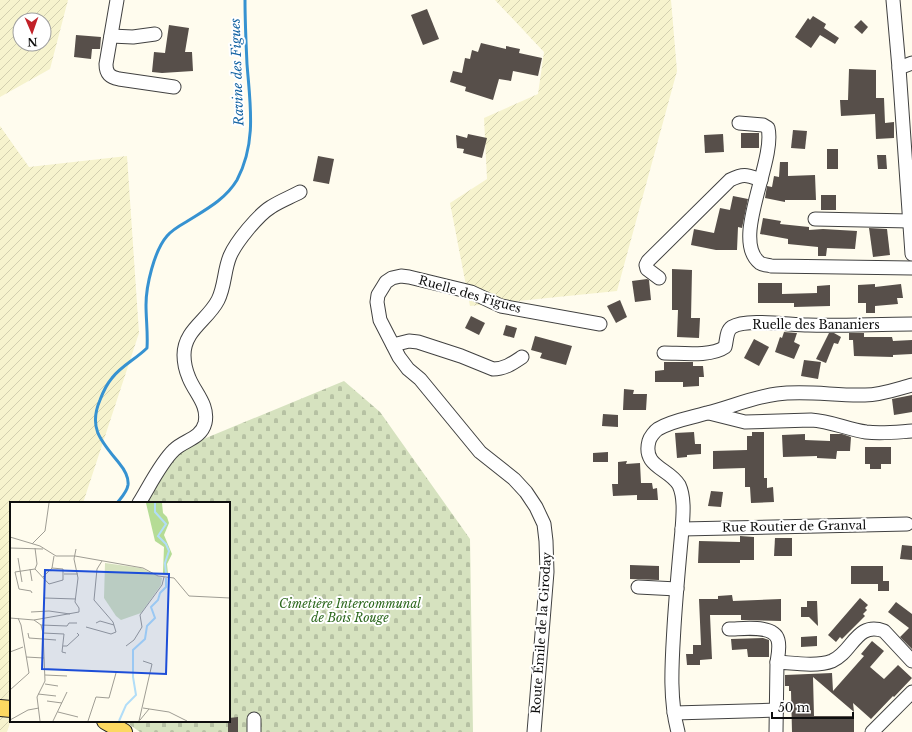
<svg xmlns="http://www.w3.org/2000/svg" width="912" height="732" viewBox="0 0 912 732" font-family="'Libre Baskerville',serif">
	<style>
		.farmland { fill: url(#farmland-furrows); fill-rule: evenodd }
		.cemetery { fill: url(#cemetery-stones) }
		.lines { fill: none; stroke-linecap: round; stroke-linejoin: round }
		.stream { stroke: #3692d1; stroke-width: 3 }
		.building { fill: #574f4a }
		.minor-casing { stroke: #414141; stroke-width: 15 }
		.major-casing { stroke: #1f1f1f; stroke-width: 18 }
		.minor { stroke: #fff; stroke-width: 13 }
		.major { stroke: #fcd861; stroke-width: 16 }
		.labels { text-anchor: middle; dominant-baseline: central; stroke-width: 4; stroke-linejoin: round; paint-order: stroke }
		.street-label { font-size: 12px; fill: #0e0e0e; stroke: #fff }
		.park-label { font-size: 12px; font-style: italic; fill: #2b671c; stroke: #fff }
		.water-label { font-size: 13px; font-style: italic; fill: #1363a3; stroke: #fff }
		.inset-river { fill: none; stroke: #b1ddf8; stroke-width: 2 }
		.inset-road { fill: none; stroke: #9f9d94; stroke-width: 1 }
		.view { fill: #1d4ed8; fill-opacity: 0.15; stroke: #1d4ed8; stroke-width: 2 }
		.inset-edge { fill: none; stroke: #0e0e0e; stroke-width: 2 }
	</style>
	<defs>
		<pattern id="farmland-furrows" width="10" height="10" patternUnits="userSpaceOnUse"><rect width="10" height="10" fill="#f6f3cd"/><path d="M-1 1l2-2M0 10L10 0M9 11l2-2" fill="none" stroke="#d2cfaf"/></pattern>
		<pattern id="cemetery-stones" width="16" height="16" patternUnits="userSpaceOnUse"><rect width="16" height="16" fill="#d6e2bf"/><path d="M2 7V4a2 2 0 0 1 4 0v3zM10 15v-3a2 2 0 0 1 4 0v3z" fill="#b6c1a3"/></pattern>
	</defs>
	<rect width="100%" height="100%" fill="#fffcee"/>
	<g class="farmland">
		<path d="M0,0H68L50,69L0,97ZM20,20H44V44H20Z"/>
		<polygon points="495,0 671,0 677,71 617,291 470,306 450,203 487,179 484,118 538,94 544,52"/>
		<polygon points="0,126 29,167 127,156 139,333 83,503 11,503 11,720 7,732 0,732"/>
	</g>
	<polygon class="cemetery" points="344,381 380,412 470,539 473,732 140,732 127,723 120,721 229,721 229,503 145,503 169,464 180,452 194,443"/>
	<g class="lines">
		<path class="stream" d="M117,503C121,498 127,492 128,485C129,476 124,469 119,463C101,441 88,428 100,400C103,392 107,384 112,378C121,366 136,359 147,348C148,333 146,320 146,305C146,286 154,251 167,236C172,230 179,226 186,222C205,210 225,200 237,180C257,142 250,104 247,64C246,43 245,21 245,0"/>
	</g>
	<g class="building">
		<polygon points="427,9 439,39 423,45 411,15"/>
		<polygon points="813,16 826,24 824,28 839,38 835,44 820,35 811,48 795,37 808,18 810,20"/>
		<polygon points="861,20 868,27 862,34 854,27"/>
		<polygon points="169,25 189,28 185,52 192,52 193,71 162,73 152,72 154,52 165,53"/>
		<polygon points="76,35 101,37 100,49 92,49 91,59 74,57"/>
		<polygon points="481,43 506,49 506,46 520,49 519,53 542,58 538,76 513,71 511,81 499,79 493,100 465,91 466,87 450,82 453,71 462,73 465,58 470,59 472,50 478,52"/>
		<polygon points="849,69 876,70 876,98 884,98 885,123 894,122 894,138 876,139 875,114 841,116 840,100 848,100"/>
		<polygon points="793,130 807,131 805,149 791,148"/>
		<rect x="741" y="133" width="18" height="15"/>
		<polygon points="468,134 487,138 482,158 463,153 464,149 457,148 456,135 467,138"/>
		<polygon points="723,134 724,152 705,153 704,135"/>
		<rect x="827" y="149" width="11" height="20"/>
		<polygon points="877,155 886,155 887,169 878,169"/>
		<polygon points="318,156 334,159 329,184 313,181"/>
		<polygon points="780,162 788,162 788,176 815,175 816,200 785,200 785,202 765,198 767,186 772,187 774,176 779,177"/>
		<rect x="821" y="195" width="15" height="15"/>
		<polygon points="733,196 748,199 742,228 738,227 737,250 716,250 691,245 694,229 714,233 720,208 730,210"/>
		<polygon points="763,218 781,221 780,224 809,227 809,230 823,229 857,231 855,249 827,248 826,256 818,256 818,247 788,244 788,239 760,234"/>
		<polygon points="869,228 887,229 890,255 873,257"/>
		<polygon points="672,269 692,270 691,318 700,318 699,338 677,337 678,310 672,310"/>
		<polygon points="647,279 649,280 651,300 635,302 632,281"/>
		<polygon points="758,283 782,283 782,294 817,293 817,286 830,285 830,306 794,307 794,303 758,303"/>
		<polygon points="875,284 875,287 901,284 903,298 897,298 898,304 875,306 875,313 866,313 866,303 858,303 858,285"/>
		<polygon points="620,300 627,317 616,323 607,306"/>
		<polygon points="471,316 485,323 479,335 465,328"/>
		<polygon points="506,325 517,328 514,338 503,335"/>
		<polygon points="784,332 797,333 794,342 800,345 794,359 775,352 780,337 782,338"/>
		<polygon points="829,333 834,333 841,337 838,344 834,343 826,363 816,359"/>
		<polygon points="849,333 864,333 864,337 892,337 893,341 912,340 912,354 893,355 893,357 854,356 853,340 849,340"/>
		<polygon points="535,336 572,346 566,365 540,358 542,353 531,350"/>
		<polygon points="754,339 769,347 759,366 744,358"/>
		<polygon points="804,360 821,362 818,379 801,376"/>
		<polygon points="664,362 693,362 693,366 703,366 704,377 699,377 699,386 683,387 683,382 655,382 655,371 664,370"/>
		<polygon points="624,389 634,390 633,394 647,394 646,410 623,410"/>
		<polygon points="912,395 912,412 894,415 892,399"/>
		<polygon points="603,414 618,415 618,427 602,426"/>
		<polygon points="694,432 695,444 701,444 701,454 687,455 687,457 677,458 675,433"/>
		<polygon points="752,432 764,432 764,478 767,478 767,488 773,487 774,502 751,503 750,487 745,487 745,468 713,469 713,451 747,450 747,436 752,436"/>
		<polygon points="805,434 805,440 830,441 830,434 842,434 851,437 850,451 837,451 836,459 817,458 817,456 783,457 782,435"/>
		<polygon points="865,447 891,447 891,464 881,464 881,469 870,469 870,464 865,464"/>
		<polygon points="608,452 608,462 593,462 593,453"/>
		<polygon points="627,461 626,464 640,463 641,483 652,483 653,489 657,488 658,500 637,500 637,495 613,496 612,484 618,484 618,462"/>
		<polygon points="711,491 723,492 721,507 708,506"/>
		<polygon points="740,536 754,537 754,560 740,560 740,563 698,563 699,541 740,542"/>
		<polygon points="775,538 792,538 792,556 774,556"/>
		<polygon points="902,545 912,546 912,560 900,559"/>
		<polygon points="630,565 659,566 659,580 630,579"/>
		<polygon points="851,566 883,566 883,581 889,581 889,591 878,591 878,584 851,584"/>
		<polygon points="732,595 733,601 781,599 781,621 741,620 741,615 710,615 712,659 700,660 700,665 687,665 686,654 693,654 693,645 701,645 699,599 718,599 718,596"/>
		<polygon points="860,598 868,605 865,608 867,610 863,614 865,616 842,639 840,637 836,642 828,635"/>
		<polygon points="807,601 817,601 818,626 809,617 801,617 801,607 807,607"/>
		<polygon points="896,602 912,614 912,649 900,637 909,628 888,612"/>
		<polygon points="817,636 817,646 801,647 801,637"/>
		<polygon points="763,638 769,640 769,657 748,657 747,649 732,650 731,639"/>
		<polygon points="872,641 884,651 870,667 884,679 898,665 912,678 894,697 893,696 871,719 853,703 854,712 813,677 814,716 854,716 854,732 792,732 791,691 789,691 789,686 785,686 785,675 832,673 833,691 864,656 861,654"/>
		<polygon points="238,717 238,732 228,732 228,721 229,721 229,718"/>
	</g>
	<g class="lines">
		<defs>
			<g id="minor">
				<path d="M117,0L106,64C106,74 110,77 119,79L174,87"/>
				<polyline points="893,0 899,68 912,254"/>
				<polyline points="111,36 133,37 155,34"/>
				<polyline points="899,68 912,63"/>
				<path d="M739,123L763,125L768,128C776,161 730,240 760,263C763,265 768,265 771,266L912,268"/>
				<polyline points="815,219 910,221"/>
				<path d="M659,278L647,269L646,265L648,261L730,180C744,173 747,175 761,180"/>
				<path d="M393,345L409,341L418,342L461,356L493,369C505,369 513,363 522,357"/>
				<path d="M664,353C681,353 711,357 725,347C727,340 726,331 732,327C746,318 790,325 808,325C842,326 877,324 912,324"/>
				<path d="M709,413L745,422L811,420C830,421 847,429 866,432C881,434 897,432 912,431"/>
				<path d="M139,503C149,487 161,462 174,450C184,440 201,439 205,423C209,405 195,393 189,378C186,371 184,363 184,355C184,330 208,320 218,300C225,286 224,270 230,256C236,242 258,215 271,207C280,201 291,197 300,192"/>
				<polyline points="682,529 907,524"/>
				<polyline points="638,587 677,589"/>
				<path d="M729,629C743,629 774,624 778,640C780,647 778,656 777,662"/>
				<polyline points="674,713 777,710"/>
				<polyline points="254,732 254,719"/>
				<polyline points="534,732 547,572 546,541 544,524 536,507 526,492 514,479 480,452 420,379 408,369 399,357 380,320 377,302 378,295 386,282 392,278 401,276 409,277 471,292 501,306 600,324"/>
				<path d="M678,732C669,698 672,662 674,627C676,594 679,562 682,530C683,516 685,498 679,485C669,468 642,467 649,441C650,437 655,431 658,429C673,420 691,418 707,413C731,407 753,397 777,394C806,390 836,396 865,395C881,395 897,389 912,385"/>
				<path d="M776,732L777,662C793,663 817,667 832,661C853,652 856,621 884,631L912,661"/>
				<polyline points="872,732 912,692"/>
			</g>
			<g id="major">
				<polyline points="0,708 11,709"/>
				<polyline points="105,721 124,732"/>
			</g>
		</defs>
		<use href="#minor" class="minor-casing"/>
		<use href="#major" class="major-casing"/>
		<use href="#minor" class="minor"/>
		<use href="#major" class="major"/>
	</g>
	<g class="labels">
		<g class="street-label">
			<text transform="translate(470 294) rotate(16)">Ruelle des Figues</text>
			<text x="816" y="324">Ruelle des Bananiers</text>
			<text transform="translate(794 526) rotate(-1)">Rue Routier de Granval</text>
			<text transform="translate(541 633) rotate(-86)">Route Émile de la Giroday</text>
		</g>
		<g class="park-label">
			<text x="350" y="603">Cimetière Intercommunal<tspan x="350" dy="14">de Bois Rouge</tspan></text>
		</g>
		<g class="water-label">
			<text transform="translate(237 72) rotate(-92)">Ravine des Figues</text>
		</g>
	</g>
	<g transform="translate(10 502)">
		<rect width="220" height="220" fill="#fffcee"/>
		<path d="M136,1H152L153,11L157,15L159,21L154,33L162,52L157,62L158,72L153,71L154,45L145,39Z" fill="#b5dc95"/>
		<path d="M95,61L131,66L152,76L151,83L131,111L111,118L106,114L94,96Z" fill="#d6e2bf"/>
		<path class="inset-river" d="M145,1V10L156,22L148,34L156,42L159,49L155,61L156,72M109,219L116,203L126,193L123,175V148L135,137L137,124L145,116L141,105L148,98L150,91L156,85V76"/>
		<path class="inset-road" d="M0,35L30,44L46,54H65L133,66L148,74L164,76L179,94L220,96M22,42L35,29L39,1M0,46L33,47M25,46L27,62L25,67M8,56L12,80M20,67L22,79M54,72H68M33,75L42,66L44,54M22,91L21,89L9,87L5,70L25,67L39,82L53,78V67L42,66M35,96L66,97M21,110L39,109L60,112M0,116L24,118L69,110V106L65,100L68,76L64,57L66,47M24,118L31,123L33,131L35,179L27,195L30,219M86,121L90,119L104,123M31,123L57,124L59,121H67M76,125L101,132L106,130L103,120L84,98L87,67L92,59M18,131L19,136L33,137M33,131L54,132L52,150L56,151M33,137L46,138M53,144H57L69,133L67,131M116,144L124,138L132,125L130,113L152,83L154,75M0,150L13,145M16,155L34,156M35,173L57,174M35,182L48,184M0,188L19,171L11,123L8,116M28,192L46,194M37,199L52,201M133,206L159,210L177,219M48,210L68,215M0,218L18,208L29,206M130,218L139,207M43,219L57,190M78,219L86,195L99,196L106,171M129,219L142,162L133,159"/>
		<path class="view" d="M35,68L159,72L156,172L32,167Z"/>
		<rect width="220" height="220" class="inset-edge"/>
	</g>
	<g transform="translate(32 32) rotate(178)"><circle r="19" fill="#ffffff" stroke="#9f9f9f"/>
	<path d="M0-3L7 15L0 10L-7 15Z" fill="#c22128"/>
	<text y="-6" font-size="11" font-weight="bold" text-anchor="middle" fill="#0e0e0e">N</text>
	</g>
	<path d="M772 712v6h81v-6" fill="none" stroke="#0e0e0e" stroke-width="2"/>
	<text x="778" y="712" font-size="12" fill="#0e0e0e" stroke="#ffffff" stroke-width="3" paint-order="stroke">50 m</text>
</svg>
